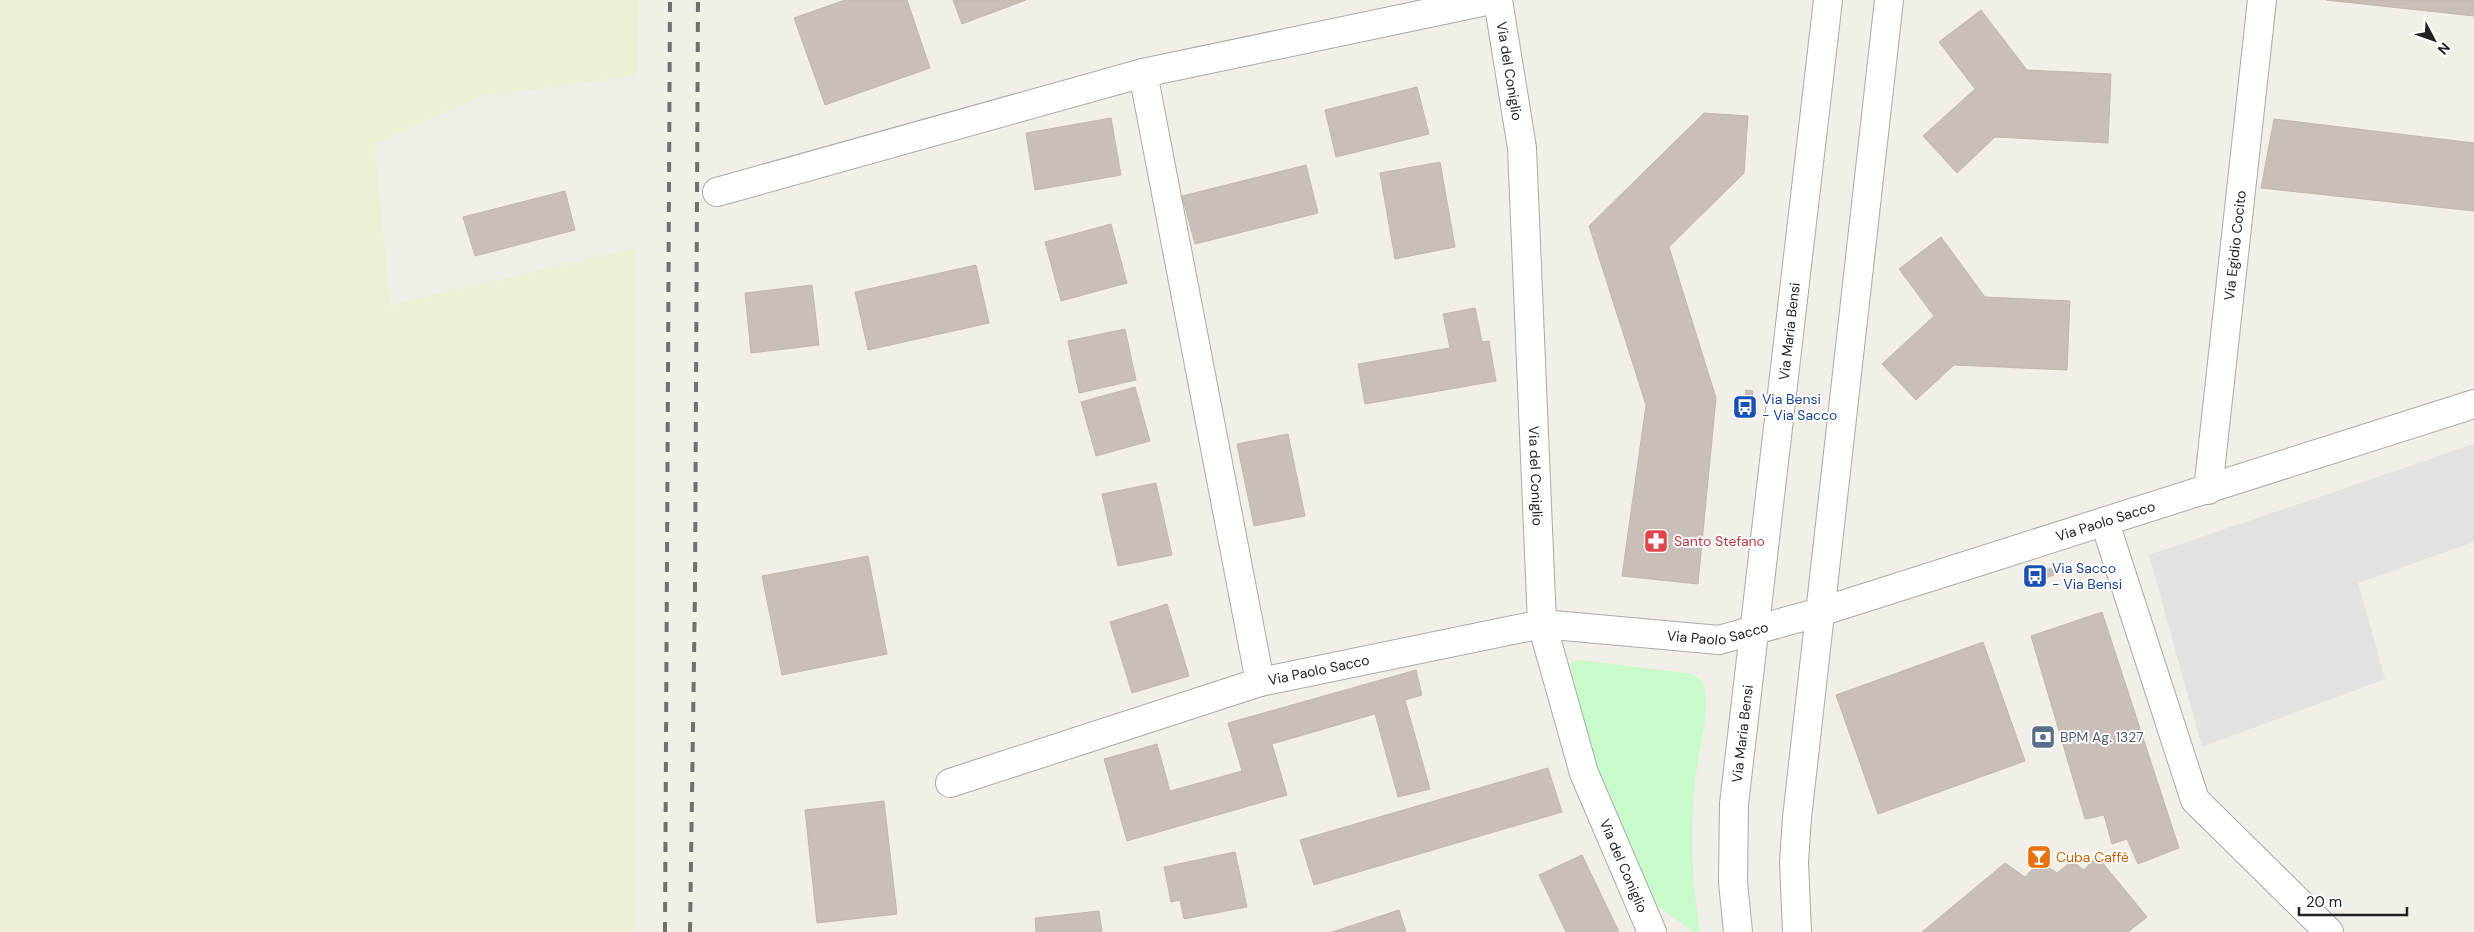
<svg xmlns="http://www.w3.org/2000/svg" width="2474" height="932" viewBox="0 0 2474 932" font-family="'DM Sans',sans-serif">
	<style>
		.farmland { fill: #eef0d5 }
		.park { fill: #c8facc }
		.parking { fill: #e2e2e2 }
		.building { fill: #c7bfb8; stroke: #c4b6ab }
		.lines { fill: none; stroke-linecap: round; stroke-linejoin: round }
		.street-casing { stroke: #a9a9a9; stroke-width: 30 }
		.street { stroke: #fff; stroke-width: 28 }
		.rail { stroke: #707070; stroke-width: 4; stroke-dasharray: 10 10; stroke-linecap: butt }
		.labels { text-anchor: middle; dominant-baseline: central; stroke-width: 4; stroke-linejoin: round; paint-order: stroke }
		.street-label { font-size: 14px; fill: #222; stroke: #fff }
		.transit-label { font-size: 14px; fill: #164399; stroke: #fff; text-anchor: start }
		.health-label { font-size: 14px; fill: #be3a42; stroke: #fff; text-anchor: start }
		.service-label { font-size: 14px; fill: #4e5e75; stroke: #fff; text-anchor: start }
		.food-label { font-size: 14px; fill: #c56008; stroke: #fff; text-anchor: start }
	</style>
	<rect width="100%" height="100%" fill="#f2efe9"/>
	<polygon class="farmland" points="0,0 639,0 638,75 479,97 375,145 390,305 636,248 636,932 0,932"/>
	<path class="park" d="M1578,660L1692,674C1698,677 1702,680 1704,688C1711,714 1697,755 1695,783C1690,833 1692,883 1700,932H1694L1653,903L1600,775L1567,670L1571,662Z"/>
	<polygon class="parking" points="2474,444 2474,542 2358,583 2385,679 2202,747 2149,555"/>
	<g class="building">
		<polygon points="845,0 907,0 930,68 825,105 794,18"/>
		<polygon points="953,0 1026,0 962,24"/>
		<polygon points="2326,0 2474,0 2474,16"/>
		<polygon points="1981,10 2027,70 2111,74 2108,143 1995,137 1957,173 1923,136 1975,89 1939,42"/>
		<polygon points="1417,87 1429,134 1336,157 1325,110"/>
		<polygon points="1704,113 1748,116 1744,173 1669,247 1716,398 1698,584 1622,576 1646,405 1589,226"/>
		<polygon points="1111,118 1121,175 1035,190 1026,133"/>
		<polygon points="2274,119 2474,143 2474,211 2261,188"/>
		<polygon points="1440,162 1455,247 1395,259 1380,173"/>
		<polygon points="1306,165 1318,213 1195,244 1182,196"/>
		<polygon points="565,191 575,230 475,256 463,217"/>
		<polygon points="1111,224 1127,283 1061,301 1045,242"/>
		<polygon points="1941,237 1985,297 2070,301 2067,370 1954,365 1916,400 1882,364 1934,316 1899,269"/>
		<polygon points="976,265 989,323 868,350 855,292"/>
		<polygon points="812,285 819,345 751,353 745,293"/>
		<polygon points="1475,308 1482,342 1489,341 1496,381 1365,404 1358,364 1450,348 1443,314"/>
		<polygon points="1125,329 1136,380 1079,393 1068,341"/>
		<polygon points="1135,387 1150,441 1096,456 1081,402"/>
		<polygon points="1746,390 1753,391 1751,404 1744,403"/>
		<polygon points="1288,434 1305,516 1254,526 1237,444"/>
		<polygon points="1156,483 1172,555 1118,566 1102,494"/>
		<polygon points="868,556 887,654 782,675 762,576"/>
		<polygon points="2052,568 2054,575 2039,580 2037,573"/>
		<polygon points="1167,604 1189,676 1132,693 1110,622"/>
		<polygon points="2102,612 2179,848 2138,864 2127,839 2112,844 2104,815 2085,819 2031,636"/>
		<polygon points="1983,642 2025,761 1878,814 1836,695"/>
		<polygon points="1416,670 1422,695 1405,700 1430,789 1398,797 1375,714 1272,744 1287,795 1127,841 1104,759 1157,744 1170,791 1242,771 1228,723"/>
		<polygon points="1548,768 1562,812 1314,885 1300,840"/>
		<polygon points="884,801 897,914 817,923 805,810"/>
		<polygon points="1235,852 1247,907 1184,919 1180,900 1171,902 1164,867"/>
		<polygon points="1582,855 1619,932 1566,932 1539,875"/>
		<polygon points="2097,856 2147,917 2128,932 1922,932 2005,863 2025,877 2040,861 2057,873 2072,861 2084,870"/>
		<polygon points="1399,910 1406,932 1332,932"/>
		<polygon points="1099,911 1102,932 1036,932 1035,918"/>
	</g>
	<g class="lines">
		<defs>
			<g id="street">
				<path id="s1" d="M1498,0L1522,148L1542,624L1584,773L1652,932"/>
				<polyline points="1143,73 1260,682"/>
				<polyline points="717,192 1143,73 1491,0"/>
				<path id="s2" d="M2208,490L2262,0"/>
				<polyline points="2105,523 2195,800 2329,932"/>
				<path id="s3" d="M950,783L1260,682L1542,624L1719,640L1820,612L2474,404"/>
				<path id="s4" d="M1738,932L1733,882L1734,804L1828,0"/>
				<polyline points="1797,932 1794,862 1797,818 1889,0"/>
			</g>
		</defs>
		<use href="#street" class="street-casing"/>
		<use href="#street" class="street"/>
		<g class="rail">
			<polyline points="665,932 670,0"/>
			<polyline points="690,932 695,590 698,0"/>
		</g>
	</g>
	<defs>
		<symbol id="bus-square" viewBox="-11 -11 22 22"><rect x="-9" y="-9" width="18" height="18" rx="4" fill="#1a4fb4" stroke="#fff"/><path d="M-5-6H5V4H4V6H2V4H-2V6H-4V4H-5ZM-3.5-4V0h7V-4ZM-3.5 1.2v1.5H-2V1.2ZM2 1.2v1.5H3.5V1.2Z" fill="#fff"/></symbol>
		<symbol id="pharmacy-square" viewBox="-11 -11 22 22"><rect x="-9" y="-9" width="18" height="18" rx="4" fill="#e0444e" stroke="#fff"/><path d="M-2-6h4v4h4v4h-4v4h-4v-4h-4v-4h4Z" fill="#fff"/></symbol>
		<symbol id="bank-square" viewBox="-11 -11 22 22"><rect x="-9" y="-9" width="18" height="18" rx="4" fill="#5c6f8a" stroke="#fff"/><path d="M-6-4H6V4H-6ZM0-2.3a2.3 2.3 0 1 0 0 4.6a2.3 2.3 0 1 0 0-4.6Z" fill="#fff"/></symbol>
		<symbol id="bar-square" viewBox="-11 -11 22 22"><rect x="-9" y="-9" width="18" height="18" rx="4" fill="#e8710a" stroke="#fff"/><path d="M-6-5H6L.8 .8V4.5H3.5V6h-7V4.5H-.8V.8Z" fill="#fff"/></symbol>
	</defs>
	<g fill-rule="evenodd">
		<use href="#bus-square" x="1731" y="393" width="28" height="28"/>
		<use href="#pharmacy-square" x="1642" y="527" width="28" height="28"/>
		<use href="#bus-square" x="2021" y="562" width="28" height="28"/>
		<use href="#bank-square" x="2029" y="723" width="28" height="28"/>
		<use href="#bar-square" x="2025" y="843" width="28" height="28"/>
	</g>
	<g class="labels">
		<g class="street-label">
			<text stroke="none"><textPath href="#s1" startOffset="72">Via del Coniglio</textPath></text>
			<text stroke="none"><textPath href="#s2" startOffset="246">Via Egidio Cocito</textPath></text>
			<text stroke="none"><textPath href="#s4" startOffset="604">Via Maria Bensi</textPath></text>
			<text stroke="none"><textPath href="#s1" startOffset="478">Via del Coniglio</textPath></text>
			<text stroke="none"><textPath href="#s3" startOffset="1196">Via Paolo Sacco</textPath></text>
			<text stroke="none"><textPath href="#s3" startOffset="791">Via Paolo Sacco</textPath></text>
			<text stroke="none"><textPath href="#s3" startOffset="386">Via Paolo Sacco</textPath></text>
			<text stroke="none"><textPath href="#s4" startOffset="199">Via Maria Bensi</textPath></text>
			<text stroke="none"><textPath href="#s1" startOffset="882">Via del Coniglio</textPath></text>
		</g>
		<g class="transit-label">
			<text x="1762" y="399">Via Bensi<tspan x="1762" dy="16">- Via Sacco</tspan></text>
			<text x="2052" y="568">Via Sacco<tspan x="2052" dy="16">- Via Bensi</tspan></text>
		</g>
		<g class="health-label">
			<text x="1674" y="541">Santo Stefano</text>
		</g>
		<g class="service-label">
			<text x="2060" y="737">BPM Ag. 1327</text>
		</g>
		<g class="food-label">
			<text x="2056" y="857">Cuba Caffè</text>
		</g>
	</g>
	<g transform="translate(2434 40) rotate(131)" stroke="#ffffff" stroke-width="4" paint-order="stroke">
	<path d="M0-4L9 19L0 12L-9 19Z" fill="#222222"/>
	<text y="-8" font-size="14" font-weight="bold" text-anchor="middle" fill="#222222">N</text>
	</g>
	<path d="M2299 907v8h108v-8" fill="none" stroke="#222222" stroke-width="2.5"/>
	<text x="2306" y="907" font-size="15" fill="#222222" stroke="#ffffff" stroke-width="4" paint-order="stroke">20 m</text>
</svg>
